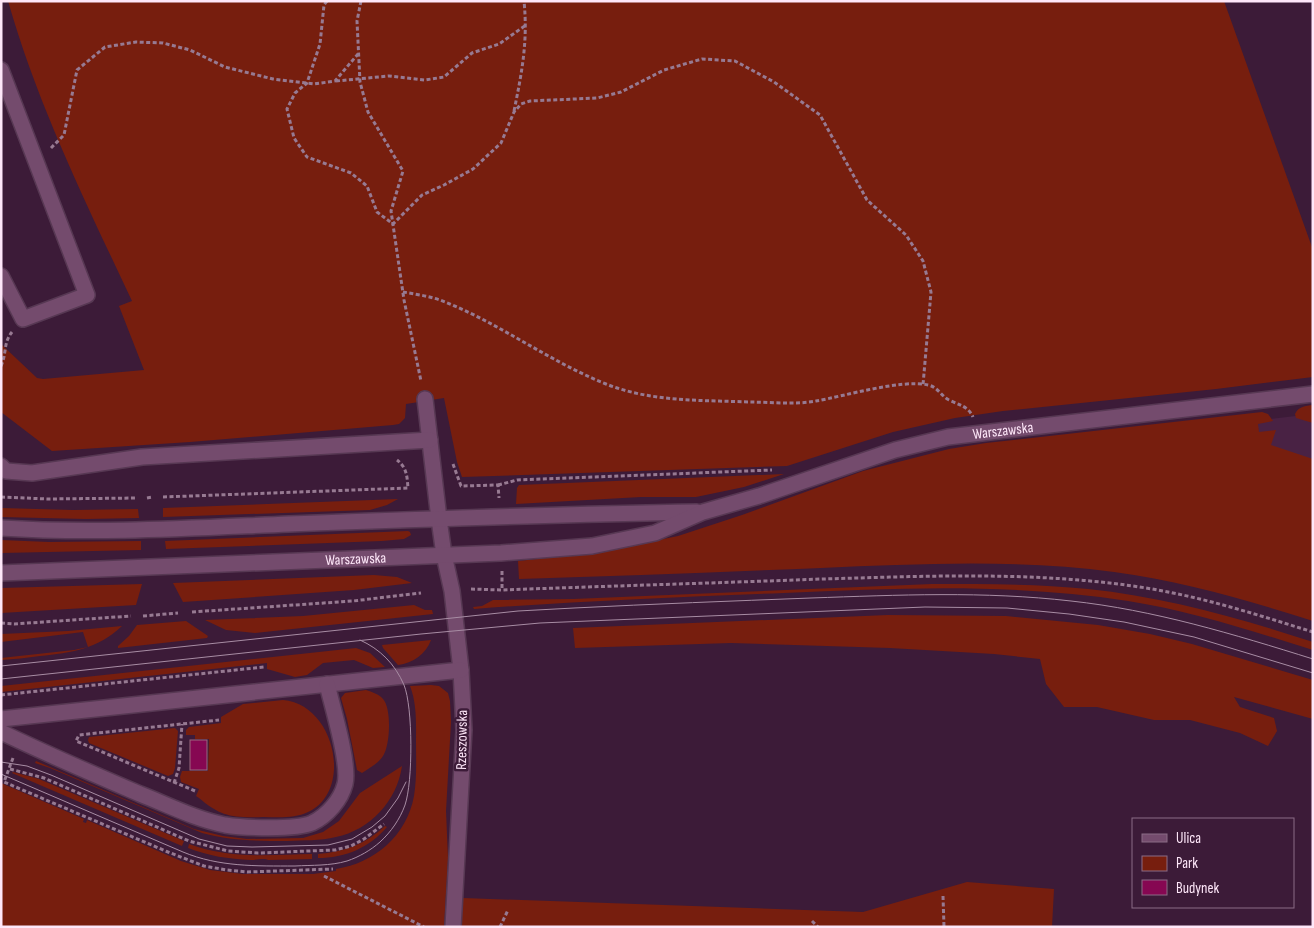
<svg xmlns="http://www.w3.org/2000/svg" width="1314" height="928" viewBox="0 0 1314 928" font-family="'Sofia Sans Condensed',sans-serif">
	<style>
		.built { fill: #492244 }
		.green { fill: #771e0e }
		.building { fill: #860752; stroke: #9a6a7e }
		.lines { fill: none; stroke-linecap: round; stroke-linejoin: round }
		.minor-casing { stroke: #573853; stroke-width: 18 }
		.path { stroke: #977a92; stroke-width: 3; stroke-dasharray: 4 2.5; stroke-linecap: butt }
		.minor { stroke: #744b6d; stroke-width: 15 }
		.tram { stroke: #a88da4; stroke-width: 1 }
		.labels { text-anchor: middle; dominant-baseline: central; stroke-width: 5; stroke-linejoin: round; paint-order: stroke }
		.street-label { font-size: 15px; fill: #fee7f9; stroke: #3c1b38 }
	</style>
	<rect width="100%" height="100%" fill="#3c1b38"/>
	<polygon class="built" points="1313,414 1313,463 1218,425"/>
	<g class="green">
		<path d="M8,1H1224L1313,250V377L1216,389L1003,411L955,418L893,432L787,466L462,477L457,462L444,398L406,404L405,418L399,424L393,425L190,442L52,451L1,412V344L37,378L43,379L144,370L119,306L132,301C86,203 38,106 8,1Z"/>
		<path d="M1313,405V423L1296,418L1295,414C1299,406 1305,406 1313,405Z"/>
		<path d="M1262,412L1268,414L1273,421L1258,424L1259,432L1276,430L1271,445L1313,459V621C1247,600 1182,581 1114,572C1017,559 918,564 821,568C720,572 620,576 519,579L518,561L595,553L678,536L742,515L863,471L949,449L986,443Z"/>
		<polygon points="784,474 744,487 696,497 641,497 516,504 517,488 519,485"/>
		<polygon points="398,499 387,505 370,510 163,517 163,508"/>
		<polygon points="1,508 73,510 138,509 139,518 86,519 1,517"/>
		<polygon points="408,531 410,532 411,535 404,539 382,541 166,549 165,541"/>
		<polygon points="1,540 49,542 141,541 141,550 1,553"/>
		<polygon points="374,575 397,577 412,583 354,590 183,602 173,583"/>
		<polygon points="142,584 136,605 1,613 1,588"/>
		<path d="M932,584C984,584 1036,584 1088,589C1165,597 1239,618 1313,642V650C1252,631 1191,611 1128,601C1013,583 899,588 784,593C680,597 577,601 474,609L473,607L482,606L493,600L573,599Z"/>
		<polygon points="414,605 425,610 432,610 433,614 255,633 226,630 205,620 303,616"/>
		<polygon points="888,615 1006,616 1098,625 1150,634 1192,644 1313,680 1313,719 1234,697 1240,707 1274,718 1277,731 1268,746 1240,733 1190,720 1154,720 1097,707 1064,707 1046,684 1040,659 994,654 890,648 731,643 575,648 573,628"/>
		<polygon points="186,621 208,636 207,638 118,648 118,646 129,636 137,625"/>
		<path d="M122,626C98,649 71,653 40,656C27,658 14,659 1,660V658L74,650L88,647L83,632L1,642V634L68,631Z"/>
		<path d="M431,640C426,654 413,663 398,665L383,648L382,645Z"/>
		<polygon points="356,648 370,653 385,667 373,668 354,660 323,663 307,675 295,677 267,669 267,663 1,692 1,686"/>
		<path d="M431,685L439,686L448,693L450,701L451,722L446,811L448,858L444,927H1V783L84,819L83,822L86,823L87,820L181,861L210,870L243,874H313L336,871V869C375,863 407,835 414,796C417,778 416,760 416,742C416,723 417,704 410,686Z"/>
		<path d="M366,690C372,692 379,694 383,699C392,709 390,746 383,756C378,764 369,768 362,773L357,770L347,719L341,698L345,693Z"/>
		<path d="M283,700C335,704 354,791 308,812C294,819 277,817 263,817C234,818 221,817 199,798L196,796L199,789L181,782L180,777L182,771H208L209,739H195V735H186V730L189,727L221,723V717L243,704Z"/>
		<polygon points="175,728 178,731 175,768 173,774 168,776 89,743 88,740 89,737"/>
		<path d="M36,761L194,829L223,836L247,839L303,838L323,832L339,821L360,793L402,766C397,801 370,830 336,837C320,841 303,840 287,841C257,841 232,841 202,833L50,768L35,763Z"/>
		<polygon points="13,772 39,779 184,841 182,846 12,773"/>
		<path d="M385,826L387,827C369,848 345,858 318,858V854C344,852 366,844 385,826Z"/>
		<path d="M189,844C229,859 270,855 312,854V859L268,860C265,858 257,860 251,860C228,859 209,856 188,848Z"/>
		<polygon points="967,882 1054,889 1052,927 461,927 463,898 863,912"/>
	</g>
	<rect class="building" x="190" y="740" width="17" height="30"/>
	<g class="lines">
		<defs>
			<g id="minor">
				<polyline points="1,70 87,295 23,319 1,276"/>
				<polyline points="425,399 439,519 444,555 452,591 461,670 464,730 453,927"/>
				<polyline points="1,466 6,471 32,473 142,457 430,440"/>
				<path d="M1,528C97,534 193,528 289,524C425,519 561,514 697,512"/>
				<path id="s1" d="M1,573L501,553L592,546L655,533L703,512L759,496L895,450L948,437L1313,394"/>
				<polyline points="1,719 461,670"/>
				<path d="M1,732C47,754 93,774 140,794C168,805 195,819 225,825C243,828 296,830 312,823C327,816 341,800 345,784C350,764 332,706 327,684"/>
			</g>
		</defs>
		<use href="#minor" class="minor-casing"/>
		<g class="path">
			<polyline points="327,1 324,5 320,44 307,83 295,93 287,109 294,138 307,157 351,173 367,186 377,212 393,224 422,195 444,185 473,169 501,143 514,112 521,104 530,101 597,98 621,92 664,70 702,59 735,61 774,82 820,115 867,200 906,235 923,261 931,292 923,385"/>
			<polyline points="361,1 357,21 360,82 368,112 403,171 391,211 404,300 421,381"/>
			<polyline points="336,81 389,76 425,80 444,77 472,53 499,44 526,25"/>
			<path d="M514,111C522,72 528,41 524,1"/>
			<polyline points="51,148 64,135 77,70 105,47 136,42 163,43 190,50 225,67 273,79 314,84 335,81 358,54"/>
			<path d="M403,292C415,294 428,296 440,300C498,322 548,361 606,384C651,402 700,400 748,402C770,402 794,405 816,401C845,396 901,379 928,385C938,387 941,396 949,400C959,405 968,406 973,417"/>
			<path d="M1,366C7,353 3,343 12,332"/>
			<polyline points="453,464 461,486 498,485 499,498"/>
			<polyline points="498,485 517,480 772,470"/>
			<polyline points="1,497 48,499 136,498"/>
			<path d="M163,497L408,488C407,476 407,468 397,460"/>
			<polyline points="147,498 153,497"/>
			<polyline points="502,571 502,590"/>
			<path d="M471,589L502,590C609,586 716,583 822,579C930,576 1039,571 1146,588C1203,597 1258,615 1313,632"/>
			<polyline points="192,612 353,601 421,593"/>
			<polyline points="143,616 178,613"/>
			<polyline points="1,623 14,624 131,616"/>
			<polyline points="1,695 264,667"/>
			<polyline points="13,758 4,782 168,852 204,866 227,870 247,872 333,869"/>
			<polyline points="10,769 44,778 189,841 228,851 258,853 335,850 351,846 364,839 384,824"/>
			<polyline points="174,783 179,768 182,724"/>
			<polyline points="195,791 76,741 79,735 219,720"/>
			<polyline points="324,876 424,927"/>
			<polyline points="943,896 944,927"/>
			<polyline points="812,921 818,927"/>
			<polyline points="500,927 508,910"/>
		</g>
		<use href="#minor" class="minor"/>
		<g class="tram">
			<path d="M1,666L518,611L574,608C653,604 732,601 811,598C898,595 984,591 1071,601C1154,610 1233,634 1313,659"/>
			<polyline points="1,679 421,634 540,623 925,607 1007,608 1069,614 1124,622 1194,637 1313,673"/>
			<polyline points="1,762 27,766 51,775 199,839 227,846 252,847 328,845 352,839 372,827 385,816 398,798 406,782"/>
			<path d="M1,774L183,852C219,867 256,866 295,866C312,865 330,866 347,861C359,857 371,850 380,842C391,832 400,819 405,805C413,782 413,707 404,685C395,664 380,649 360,640"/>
		</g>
	</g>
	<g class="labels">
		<g class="street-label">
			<text stroke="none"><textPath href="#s1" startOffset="1020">Warszawska</textPath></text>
			<text stroke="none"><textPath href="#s1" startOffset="355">Warszawska</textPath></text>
			<text transform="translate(462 740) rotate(-89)">Rzeszowska</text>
		</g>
	</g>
	<rect width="1314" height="928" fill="none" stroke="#fee7f9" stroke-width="5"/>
	<rect x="1132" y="818" width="162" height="90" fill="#3c1b38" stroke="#8a6d85"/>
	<rect x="1142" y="834" width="25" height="8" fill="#744b6d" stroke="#8a6d85"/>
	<text x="1176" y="843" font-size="15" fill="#fee7f9">Ulica</text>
	<rect x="1142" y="856" width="25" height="15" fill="#771e0e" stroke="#8a6d85"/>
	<text x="1176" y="868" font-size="15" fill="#fee7f9">Park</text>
	<rect x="1142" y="880" width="25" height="15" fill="#860752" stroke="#8a6d85"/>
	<text x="1176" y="893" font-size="15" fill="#fee7f9">Budynek</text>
</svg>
